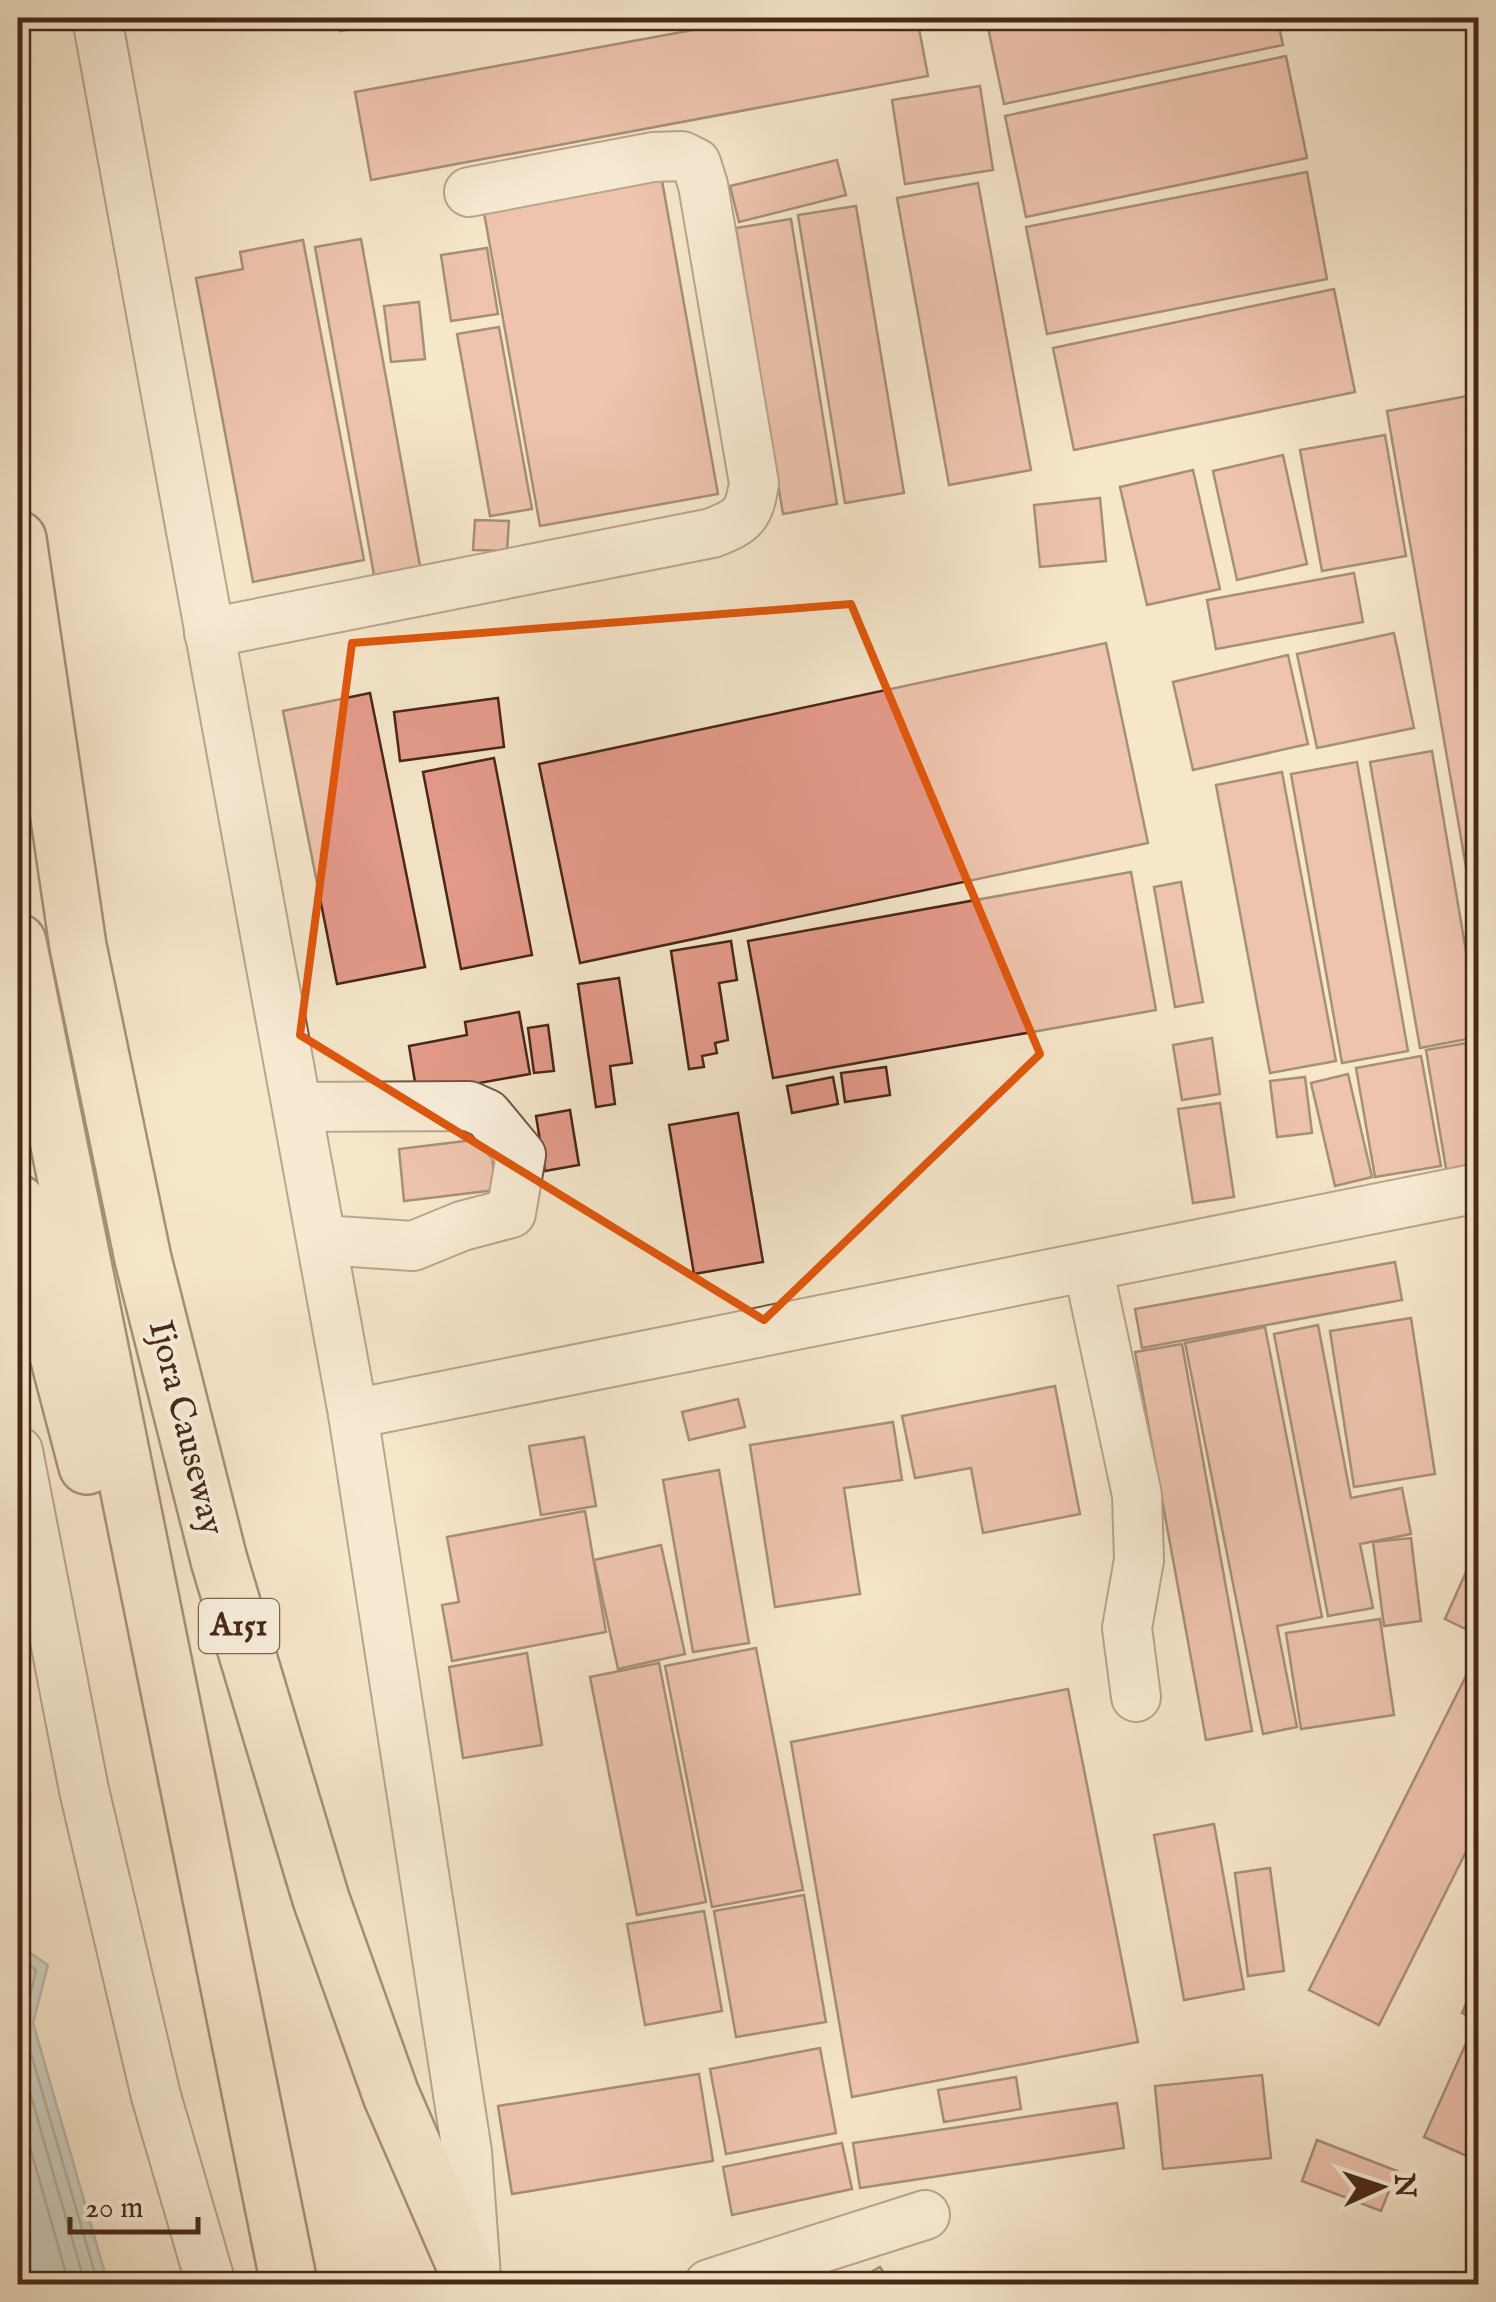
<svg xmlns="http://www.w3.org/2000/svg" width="1496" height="2302" viewBox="0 0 1496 2302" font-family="'IM FELL English',serif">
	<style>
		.water { fill: #a2bdc2; stroke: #7e817e; stroke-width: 2.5 }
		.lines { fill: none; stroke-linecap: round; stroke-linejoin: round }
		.shore { stroke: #74726c; stroke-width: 2.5 }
		.building { fill: #e59b8b; stroke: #472817; stroke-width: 2.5 }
		.minor-casing { stroke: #725844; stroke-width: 52 }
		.major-casing { stroke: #472817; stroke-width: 60 }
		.minor { stroke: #f8efdd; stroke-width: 48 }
		.major { stroke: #f5e6cb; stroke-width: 55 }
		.marked { fill: none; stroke: #e0570d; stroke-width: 8; stroke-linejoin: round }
		.labels { text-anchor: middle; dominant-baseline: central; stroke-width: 8; stroke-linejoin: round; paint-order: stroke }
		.shield { fill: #f8efdd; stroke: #7c6452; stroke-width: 2.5 }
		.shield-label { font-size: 32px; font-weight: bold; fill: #472817 }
		.street-label { font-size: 35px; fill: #472817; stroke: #f8efdd }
	</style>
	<rect width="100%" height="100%" fill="#f5e6cb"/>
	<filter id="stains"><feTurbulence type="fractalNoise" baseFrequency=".002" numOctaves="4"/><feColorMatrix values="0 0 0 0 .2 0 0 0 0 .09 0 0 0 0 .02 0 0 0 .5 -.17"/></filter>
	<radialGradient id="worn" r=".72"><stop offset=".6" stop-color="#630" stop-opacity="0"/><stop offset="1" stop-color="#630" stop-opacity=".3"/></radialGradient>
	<polygon class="water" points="18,1945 48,1965 33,2023 108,2284 18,2284"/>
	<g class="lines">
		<g class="shore">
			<polyline points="18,1957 36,1970 23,2026 98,2284"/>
			<polyline points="18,2051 85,2284"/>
			<polyline points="18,2105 69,2284"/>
		</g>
	</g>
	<g class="building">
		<polygon points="337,18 417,18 340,31"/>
		<polygon points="758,18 917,18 928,76 371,180 355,92"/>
		<polygon points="986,18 1277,18 1283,45 1004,104"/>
		<polygon points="1286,56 1307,158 1026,217 1005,116"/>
		<polygon points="980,86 993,170 905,184 892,100"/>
		<polygon points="837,160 846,195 739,222 730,186"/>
		<polygon points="1307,172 1327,279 1047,334 1026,227"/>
		<polygon points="661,175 718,494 540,526 483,207"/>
		<polygon points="978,183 1031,470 949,485 897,198"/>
		<polygon points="856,206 904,493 845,503 798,215"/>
		<polygon points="791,219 837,504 783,514 736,228"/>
		<polygon points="361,239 420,566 374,575 315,247"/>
		<polygon points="303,240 364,560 253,582 196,278 243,269 240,252"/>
		<polygon points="487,248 498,314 451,321 441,255"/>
		<polygon points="1334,289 1355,392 1074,450 1053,348"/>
		<polygon points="419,302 425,359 391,362 384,306"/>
		<polygon points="499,327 532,509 490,516 457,334"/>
		<polygon points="1478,394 1478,936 1387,411"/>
		<polygon points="1385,435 1406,556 1322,571 1300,450"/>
		<polygon points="1283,455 1307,564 1237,580 1213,471"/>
		<polygon points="1193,470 1220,589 1147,605 1120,487"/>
		<polygon points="1100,498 1106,561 1040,567 1034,505"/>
		<polygon points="475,520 509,521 507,551 473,550"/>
		<polygon points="1354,573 1363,622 1216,649 1207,600"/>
		<polygon points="1394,633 1414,728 1317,748 1297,654"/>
		<polygon points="1106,643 1148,843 580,963 539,764"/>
		<polygon points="1288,655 1308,744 1193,770 1173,682"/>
		<polygon points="370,693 425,967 337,984 283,711"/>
		<polygon points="498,698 504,747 400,761 394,712"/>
		<polygon points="1432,751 1478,1022 1478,1037 1420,1048 1370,762"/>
		<polygon points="494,758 532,955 461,969 423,772"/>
		<polygon points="1357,762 1408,1051 1342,1063 1291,774"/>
		<polygon points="1282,772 1336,1061 1270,1073 1216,785"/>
		<polygon points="1131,872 1156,1010 773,1078 748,941"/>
		<polygon points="1181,882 1203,1002 1175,1007 1154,887"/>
		<polygon points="731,941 737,980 719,983 728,1040 715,1043 717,1053 702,1056 704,1067 689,1069 671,951"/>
		<polygon points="619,978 632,1063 610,1066 615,1104 596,1107 578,984"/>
		<polygon points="519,1012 530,1074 417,1094 409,1046 467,1035 465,1022"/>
		<polygon points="548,1025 554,1071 534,1073 528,1028"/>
		<polygon points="1212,1038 1220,1094 1182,1100 1173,1045"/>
		<polygon points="1478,1041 1478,1169 1447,1174 1426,1050"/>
		<polygon points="1421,1056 1441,1166 1375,1177 1356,1068"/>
		<polygon points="886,1067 890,1095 845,1102 841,1073"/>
		<polygon points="1348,1074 1372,1177 1335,1186 1311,1083"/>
		<polygon points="833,1077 838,1104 792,1113 787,1086"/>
		<polygon points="1305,1077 1312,1133 1277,1137 1270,1081"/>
		<polygon points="1220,1103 1234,1197 1193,1203 1178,1109"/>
		<polygon points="570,1110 579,1165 545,1171 536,1116"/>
		<polygon points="738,1113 763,1262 694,1274 669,1125"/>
		<polygon points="490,1138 496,1190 404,1201 399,1149"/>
		<polygon points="1395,1262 1402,1300 1142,1348 1135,1309"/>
		<polygon points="1411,1318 1435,1474 1354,1487 1330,1331"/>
		<polygon points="1318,1325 1351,1498 1402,1488 1411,1534 1360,1544 1373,1608 1328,1616 1274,1334"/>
		<polygon points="1265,1327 1322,1617 1277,1626 1297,1727 1263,1734 1185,1343"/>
		<polygon points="1182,1344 1252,1731 1206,1740 1135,1352"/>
		<polygon points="1055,1386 1080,1514 983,1533 971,1468 915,1478 902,1416"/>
		<polygon points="738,1399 745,1427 689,1440 682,1412"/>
		<polygon points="893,1422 902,1480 844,1488 860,1594 775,1607 750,1445"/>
		<polygon points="584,1437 596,1506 541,1515 529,1446"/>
		<polygon points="719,1470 749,1643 693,1652 663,1480"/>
		<polygon points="585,1511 606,1632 452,1661 442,1605 459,1602 447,1537"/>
		<polygon points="1411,1538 1421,1621 1384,1626 1373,1542"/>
		<polygon points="661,1545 685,1654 618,1669 594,1560"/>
		<polygon points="1467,1570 1478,1575 1478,1635 1445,1619"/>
		<polygon points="1380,1619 1394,1715 1301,1729 1286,1633"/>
		<polygon points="756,1648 803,1890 712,1907 665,1666"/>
		<polygon points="527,1653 542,1745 463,1758 449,1667"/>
		<polygon points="1474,1660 1478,1662 1478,1828 1379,2025 1309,1990"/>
		<polygon points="659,1663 706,1902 637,1915 590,1677"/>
		<polygon points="1068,1689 1138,2042 852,2097 791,1742"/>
		<polygon points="1214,1824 1244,1989 1184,2000 1154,1835"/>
		<polygon points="1270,1868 1284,1971 1248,1976 1235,1873"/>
		<polygon points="804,1895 826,2022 736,2037 714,1911"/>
		<polygon points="704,1911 722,2011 645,2025 627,1924"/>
		<polygon points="1478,1976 1478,2021 1462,2013"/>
		<polygon points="1472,2030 1478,2033 1478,2135 1469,2157 1424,2137"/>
		<polygon points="820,2048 836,2133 726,2154 710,2069"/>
		<polygon points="699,2074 713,2161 512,2194 498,2106"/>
		<polygon points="1262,2075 1271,2158 1163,2169 1155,2086"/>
		<polygon points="1016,2077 1021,2109 944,2122 938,2090"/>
		<polygon points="1117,2103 1124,2148 860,2188 853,2143"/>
		<polygon points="1317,2140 1397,2171 1381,2211 1302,2181"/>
		<polygon points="842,2143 852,2189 732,2215 723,2167"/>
		<polygon points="880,2267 891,2284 850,2284"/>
	</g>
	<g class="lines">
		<defs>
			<g id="minor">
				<polyline points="97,18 353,1414 467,2152 476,2277"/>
				<path d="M209,633L712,533C743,521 749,516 754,483L703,185L696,163L682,156L653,157L469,192"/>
				<polyline points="298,1107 469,1106 487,1114 521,1155 511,1213 462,1226 413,1246 322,1240"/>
				<polyline points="1088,1267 1137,1495 1139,1560 1127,1628 1136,1697"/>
				<polyline points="353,1414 1478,1188"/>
				<polyline points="18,1451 84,1790 156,2096 211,2284"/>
				<polyline points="709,2284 925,2215"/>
			</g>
			<g id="major">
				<polyline points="18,539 78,946 143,1259 219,1560 321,1899 391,2095 473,2284"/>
				<polyline points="18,942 289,2284"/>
				<polyline points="18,1203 87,1466"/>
			</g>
		</defs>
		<use href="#minor" class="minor-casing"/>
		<use href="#major" class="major-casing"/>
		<use href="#minor" class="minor"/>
		<use href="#major" class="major"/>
	</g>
	<path d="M0 0H1496V2302H0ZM851,604L1040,1054L764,1320L300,1035L352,643Z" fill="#f5e6cb" fill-opacity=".55" fill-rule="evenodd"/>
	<path class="marked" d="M851,604L1040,1054L764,1320L300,1035L352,643Z"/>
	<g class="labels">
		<rect class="shield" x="199" y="1599" width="80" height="54" rx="8"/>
		<g class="shield-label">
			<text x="239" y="1626">A151</text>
		</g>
		<g class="street-label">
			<text transform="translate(185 1428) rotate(76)">Ijora Causeway</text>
		</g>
	</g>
	<rect width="1496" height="2302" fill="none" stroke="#f5e6cb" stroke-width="60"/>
	<rect x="20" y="20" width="1456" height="2262" fill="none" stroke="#472817" stroke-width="5"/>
	<rect x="30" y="30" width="1436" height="2242" fill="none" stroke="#472817" stroke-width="2.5"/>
	<g transform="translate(1381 2187) rotate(87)" stroke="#f8efdd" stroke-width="8" paint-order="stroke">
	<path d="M0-8L18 38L0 25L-18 38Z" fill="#472817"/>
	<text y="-15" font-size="28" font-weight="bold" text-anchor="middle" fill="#472817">N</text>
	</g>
	<path d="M70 2217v15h128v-15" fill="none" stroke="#472817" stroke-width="5"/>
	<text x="85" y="2217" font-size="30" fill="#472817" stroke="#f8efdd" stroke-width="8" paint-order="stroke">20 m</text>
	<rect width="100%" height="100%" filter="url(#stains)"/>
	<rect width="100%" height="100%" fill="url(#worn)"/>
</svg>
